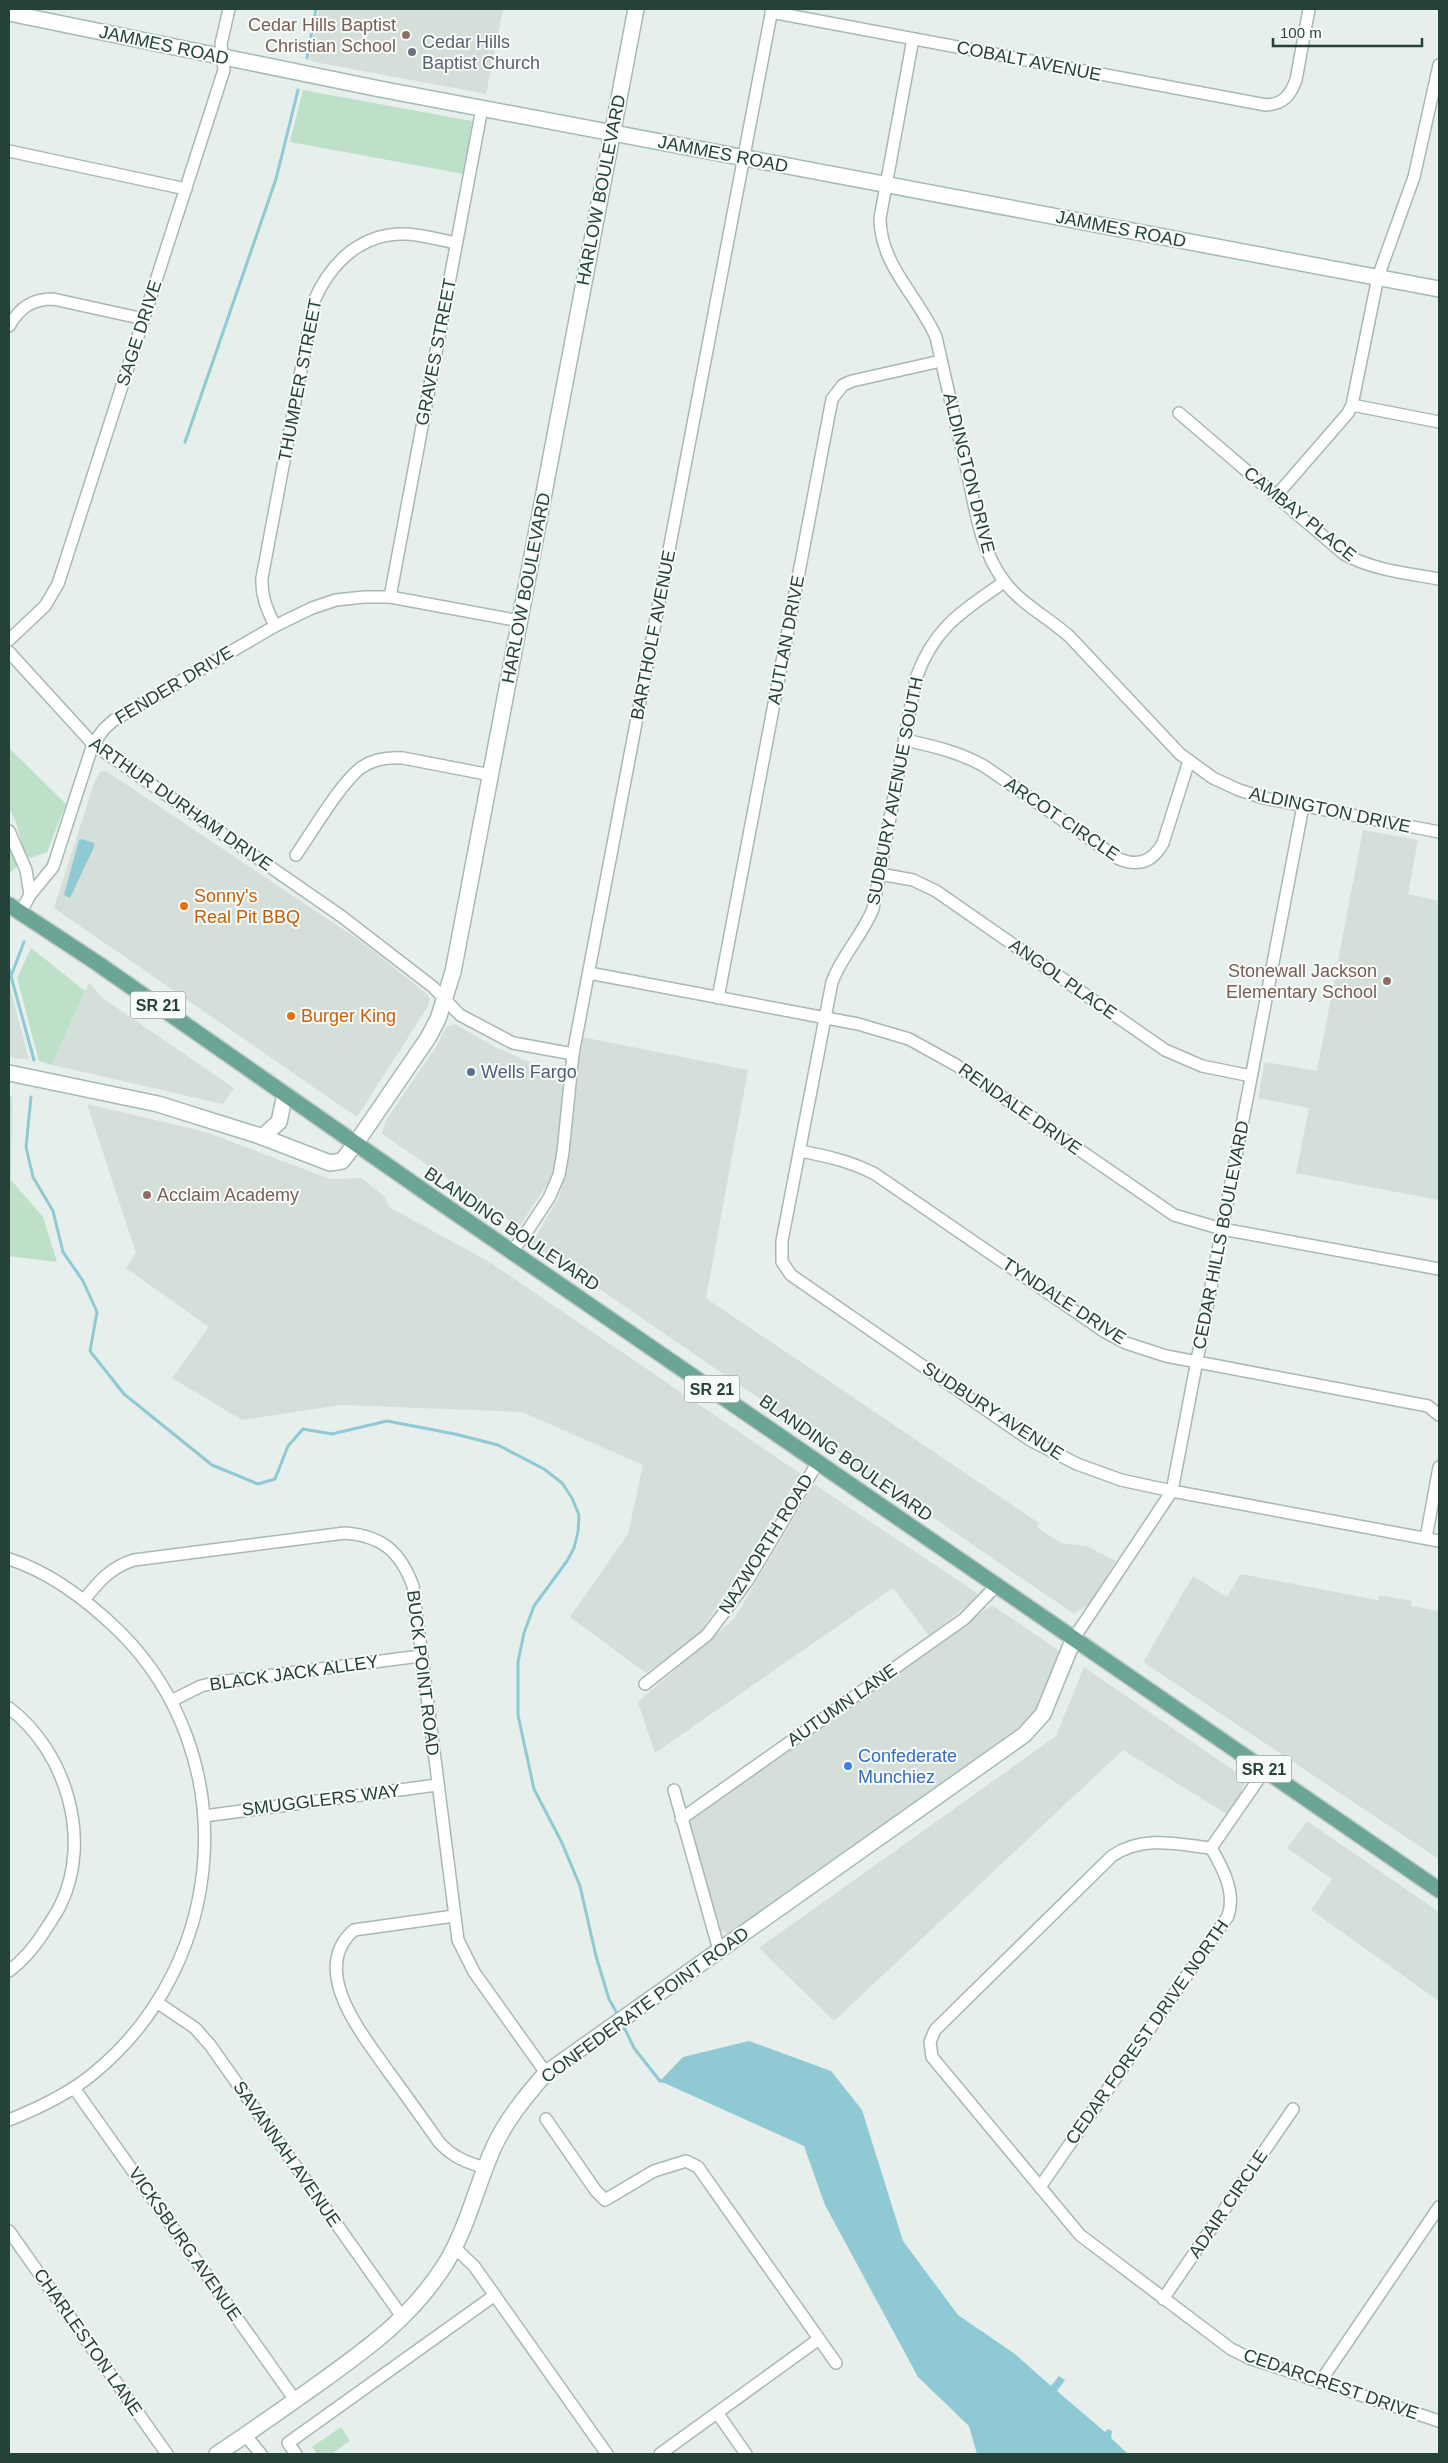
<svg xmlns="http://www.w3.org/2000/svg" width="1448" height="2463" viewBox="0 0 1448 2463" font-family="Helvetica,sans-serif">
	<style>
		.built { fill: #d4dfda }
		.green { fill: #bfe0c8 }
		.water { fill: #8ec9d4 }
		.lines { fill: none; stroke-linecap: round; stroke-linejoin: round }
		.stream { stroke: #8ec9d4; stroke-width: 3 }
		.street-casing { stroke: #a8b8b2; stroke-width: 14 }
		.secondary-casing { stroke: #a4bbb3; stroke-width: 18 }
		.primary-casing { stroke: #c2cac8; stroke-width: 18 }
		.street { stroke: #fff; stroke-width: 11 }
		.secondary { stroke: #fff; stroke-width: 15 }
		.primary { stroke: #6aa596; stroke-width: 15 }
		.education-dot { fill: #8d6e63; stroke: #f7fbf9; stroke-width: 2 }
		.worship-dot { fill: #6b7280; stroke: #f7fbf9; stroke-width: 2 }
		.food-dot { fill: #e8710a; stroke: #f7fbf9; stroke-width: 2 }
		.service-dot { fill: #5c6f8a; stroke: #f7fbf9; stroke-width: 2 }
		.shop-dot { fill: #3f7fe0; stroke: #f7fbf9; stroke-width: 2 }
		.labels { text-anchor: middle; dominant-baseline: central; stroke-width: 4; stroke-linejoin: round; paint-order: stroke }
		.shield { fill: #f7fbf9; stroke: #637a73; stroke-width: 1 }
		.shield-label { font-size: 16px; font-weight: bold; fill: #24423a }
		.education-label { font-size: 18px; fill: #785e54; stroke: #f7fbf9; text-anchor: end }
		.worship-label { font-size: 18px; fill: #5b616d; stroke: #f7fbf9; text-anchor: start }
		.street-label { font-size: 18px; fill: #24423a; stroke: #f7fbf9 }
		.food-label { font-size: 18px; fill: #c56008; stroke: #f7fbf9; text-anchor: start }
		.service-label { font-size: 18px; fill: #4e5e75; stroke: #f7fbf9; text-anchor: start }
		.shop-label { font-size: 18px; fill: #366cbe; stroke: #f7fbf9; text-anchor: start }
	</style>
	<rect width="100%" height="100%" fill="#e6efeb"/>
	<g class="built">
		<polygon points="319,9 503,9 486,94 309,61"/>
		<polygon points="106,771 362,942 427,994 430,999 427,1008 357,1117 54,908 94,783 100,772"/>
		<polygon points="1363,830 1418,840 1408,894 1439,901 1439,1200 1296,1173 1309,1108 1258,1098 1265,1062 1317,1071"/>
		<polygon points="9,983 29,1060 9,1057"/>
		<polygon points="89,983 104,999 234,1088 223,1104 52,1065"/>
		<polygon points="455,1024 497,1048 554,1073 561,1081 563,1090 558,1149 550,1180 519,1227 382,1134 386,1120 436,1047 446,1027"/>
		<polygon points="582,1037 748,1070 706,1298 1039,1523 1037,1527 1061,1543 1087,1546 1116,1561 1090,1603 1074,1614 532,1243 559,1197 569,1156"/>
		<polygon points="87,1104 206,1132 330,1179 361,1178 384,1196 389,1207 491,1263 801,1474 700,1633 646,1673 570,1617 628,1534 643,1465 522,1412 341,1405 242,1420 172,1378 209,1327 126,1268 136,1253"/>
		<polygon points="814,1484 977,1593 975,1599 929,1636 893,1588 655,1753 638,1702 734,1619"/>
		<polygon points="1241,1574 1378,1600 1379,1595 1412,1601 1411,1606 1439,1611 1439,1859 1143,1662 1193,1576 1227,1597"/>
		<polygon points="992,1605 1058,1650 1059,1656 1034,1717 989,1754 731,1934 721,1931 689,1826 694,1813"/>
		<polygon points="1084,1667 1246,1779 1239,1798 1228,1815 1123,1750 834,2021 759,1948 1056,1736"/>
		<polygon points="1307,1821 1439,1912 1439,2001 1311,1910 1332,1879 1287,1848"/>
	</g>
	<g class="green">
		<polygon points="303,90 472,121 464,174 290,142"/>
		<polygon points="9,748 66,804 47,852 31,858 25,855 16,822 9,808"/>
		<polygon points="9,848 19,865 9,873"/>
		<polygon points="31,948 85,991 52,1065 39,1061 17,978"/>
		<polygon points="9,1096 12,1097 11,1180 43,1217 57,1262 9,1256"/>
		<polygon points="341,2427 350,2441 331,2454 317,2454 312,2447"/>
	</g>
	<g class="water">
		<polygon points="82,839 94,843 94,847 70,898 64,895 79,840"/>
		<polygon points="749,2041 831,2071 862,2110 903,2241 958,2315 1015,2354 1051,2386 1059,2376 1065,2380 1057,2391 1105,2432 1108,2429 1112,2431 1111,2438 1128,2454 977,2454 969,2426 918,2377 825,2205 804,2146 660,2081 683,2057"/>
	</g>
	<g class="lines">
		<g class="stream">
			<polyline points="307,58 316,9"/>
			<polyline points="185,442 276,179 298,90"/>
			<polyline points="9,969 34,1060"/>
			<polyline points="11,976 24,942"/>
			<polyline points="31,1097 26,1147 33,1177 53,1211 63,1252 83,1281 97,1312 90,1351 124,1394 212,1465 258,1484 275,1479 288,1446 303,1429 332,1434 387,1421 455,1434 498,1445 544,1469 562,1483 572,1498 579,1515 578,1532 574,1548 567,1561 534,1606 524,1633 518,1662 518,1715 534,1789 562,1843 580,1886 596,1956 609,1999 619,2017"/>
			<polyline points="623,2025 634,2048 660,2081 663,2081"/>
		</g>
		<defs>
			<g id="street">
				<path d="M771,12L1266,105C1283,104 1290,96 1296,80L1309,9"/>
				<path d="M913,39L880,218C880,265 918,296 936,337C946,381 956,426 967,470C975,508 980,549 1004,581C1022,605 1048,617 1070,637L1180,754L1213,778L1239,790L1264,798L1439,832"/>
				<polyline points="9,151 186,189"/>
				<path d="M9,326C20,308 31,299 53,299L144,319"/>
				<polyline points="1352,405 1439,422"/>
				<path d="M1179,413L1344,554C1373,570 1406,573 1439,579"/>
				<polyline points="1276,496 1348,413 1352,405 1378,277 1414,177 1439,65"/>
				<path d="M1004,582C962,612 935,626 916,678L873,909C862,936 842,955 832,982L782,1241V1262L791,1275L1030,1440L1077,1464L1121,1480L1172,1491L1439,1541"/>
				<polyline points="390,597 482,108"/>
				<path d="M275,626C267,609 261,597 262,578L314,301C331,262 362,232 407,234C423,235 440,240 456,243"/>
				<polyline points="9,640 45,606 58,584 224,70 221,44 229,9"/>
				<polyline points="9,652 93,744 341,916 433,987 460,1015 513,1043 573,1054"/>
				<path d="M905,740C933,746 959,752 984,766L1119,859C1139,867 1153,861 1163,843L1189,761"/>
				<polyline points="9,831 26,870 30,895 20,913"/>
				<path d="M296,855C312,832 342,781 362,767C374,759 388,757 403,758L491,775"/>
				<polyline points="880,874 913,880 936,891 1165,1050 1202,1066 1251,1076"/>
				<polyline points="30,895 53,867 93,744 104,729 114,720 275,626 312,608 336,600 364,597 390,597 520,621"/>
				<polyline points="589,973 858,1024 909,1039 956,1065 1174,1215 1222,1229 1439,1269"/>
				<polyline points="718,998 832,399 843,385 852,381 941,361"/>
				<path d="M800,1151C826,1156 850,1161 875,1174L1105,1332L1126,1343L1166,1356L1428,1406L1439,1415"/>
				<polyline points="512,1251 524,1236 549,1198 559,1175 563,1152 573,1054 772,9"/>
				<polyline points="1426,1538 1439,1467"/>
				<path d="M9,1559C50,1572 88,1601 119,1631C244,1755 229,1962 94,2073C69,2094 39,2108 9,2120"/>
				<path d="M84,1600C99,1581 111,1567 134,1560L345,1533C382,1536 400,1551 413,1586L458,1940L474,1972L546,2073"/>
				<polyline points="1074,1638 1172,1491 1303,806"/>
				<polyline points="645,1684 707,1635 748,1580 818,1462"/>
				<polyline points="171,1701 201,1686 219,1682 420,1656"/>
				<path d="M9,1708C66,1751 93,1840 60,1906C56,1914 51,1921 46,1929C36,1945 24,1960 9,1971"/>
				<polyline points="674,1790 719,1950"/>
				<polyline points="204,1816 437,1785"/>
				<polyline points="681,1819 964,1619 997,1585"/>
				<path d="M1211,1848C1176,1844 1143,1835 1112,1856L935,2030L930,2042L932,2057L1080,2235L1231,2349L1249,2358L1439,2421"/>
				<polyline points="1211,1848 1265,1770"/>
				<path d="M454,1916L354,1930C308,1970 363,2035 388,2071C405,2094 422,2118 439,2142C452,2157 466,2162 485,2168"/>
				<polyline points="158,2003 195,2028 210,2045 403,2318"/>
				<polyline points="74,2088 295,2400"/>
				<polyline points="546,2119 596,2191 605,2200 654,2171 686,2161 698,2167 836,2363"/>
				<path d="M1040,2187L1228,1916C1236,1893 1223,1868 1211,1848"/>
				<polyline points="9,2231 167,2454"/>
				<polyline points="454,2247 474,2266 607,2454"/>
				<polyline points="1163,2299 1293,2109"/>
				<polyline points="1320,2382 1439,2207"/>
				<polyline points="718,2414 746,2454"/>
				<polyline points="245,2435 261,2454"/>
				<polyline points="296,2454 288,2443 495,2295"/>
				<polyline points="660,2454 819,2339"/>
			</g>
			<g id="secondary">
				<polyline points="9,13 380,89 1439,289"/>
				<polyline points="9,1073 158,1104 260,1136 330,1163 342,1161 356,1143 428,1038 438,1019 453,972 636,9"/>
				<polyline points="262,1137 279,1122 285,1094"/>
				<path d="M217,2454C249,2433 280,2411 311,2389C364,2351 411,2319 446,2263C467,2228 476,2188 492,2151C505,2121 525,2097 546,2073L1024,1735L1043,1714L1074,1638"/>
			</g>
			<polyline id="primary" points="9,905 97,963 428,1194 1439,1890"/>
		</defs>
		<use href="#street" class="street-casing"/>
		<use href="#secondary" class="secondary-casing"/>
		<use href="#primary" class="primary-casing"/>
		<use href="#street" class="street"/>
		<use href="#secondary" class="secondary"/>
		<use href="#primary" class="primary"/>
	</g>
	<g class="education-dot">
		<circle cx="406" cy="35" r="5"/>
		<circle cx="1387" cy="981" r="5"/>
		<circle cx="147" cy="1195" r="5"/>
	</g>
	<circle class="worship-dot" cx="412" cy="52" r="5"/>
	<g class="food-dot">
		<circle cx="184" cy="906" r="5"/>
		<circle cx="291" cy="1016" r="5"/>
	</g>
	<circle class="service-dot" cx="471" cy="1072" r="5"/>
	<circle class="shop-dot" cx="848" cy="1766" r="5"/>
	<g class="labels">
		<g class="shield">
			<rect x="130.5" y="991.5" width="55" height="27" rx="4"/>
			<rect x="684.5" y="1375.5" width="55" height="27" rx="4"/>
			<rect x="1236.5" y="1755.5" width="55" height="27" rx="4"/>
		</g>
		<g class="shield-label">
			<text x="158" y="1005">SR 21</text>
			<text x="712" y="1389">SR 21</text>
			<text x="1264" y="1769">SR 21</text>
		</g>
		<g class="education-label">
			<text x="396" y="25">Cedar Hills Baptist<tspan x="396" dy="21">Christian School</tspan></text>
			<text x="1377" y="971">Stonewall Jackson<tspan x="1377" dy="21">Elementary School</tspan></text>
			<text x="157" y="1195" text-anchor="start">Acclaim Academy</text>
		</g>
		<g class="worship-label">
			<text x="422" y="42">Cedar Hills<tspan x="422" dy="21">Baptist Church</tspan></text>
		</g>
		<g class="street-label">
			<text transform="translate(164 45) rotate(12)">JAMMES ROAD</text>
			<text transform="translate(1029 61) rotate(11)">COBALT AVENUE</text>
			<text transform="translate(723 154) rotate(11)">JAMMES ROAD</text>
			<text transform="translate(601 190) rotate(-79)">HARLOW BOULEVARD</text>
			<text transform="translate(1121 229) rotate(11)">JAMMES ROAD</text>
			<text transform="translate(139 333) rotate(-72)">SAGE DRIVE</text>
			<text transform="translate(436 352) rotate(-79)">GRAVES STREET</text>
			<text transform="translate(300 380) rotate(-79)">THUMPER STREET</text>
			<text transform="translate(969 473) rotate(76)">ALDINGTON DRIVE</text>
			<text transform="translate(1300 514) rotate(39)">CAMBAY PLACE</text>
			<text transform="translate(526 588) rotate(-79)">HARLOW BOULEVARD</text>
			<text transform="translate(653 635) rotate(-79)">BARTHOLF AVENUE</text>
			<text transform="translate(786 640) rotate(-79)">AUTLAN DRIVE</text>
			<text transform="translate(174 685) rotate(-31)">FENDER DRIVE</text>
			<text transform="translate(895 791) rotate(-79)">SUDBURY AVENUE SOUTH</text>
			<text transform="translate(181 804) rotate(35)">ARTHUR DURHAM DRIVE</text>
			<text transform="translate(1330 810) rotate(12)">ALDINGTON DRIVE</text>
			<text transform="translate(1062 819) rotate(34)">ARCOT CIRCLE</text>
			<text transform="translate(1063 979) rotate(35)">ANGOL PLACE</text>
			<text transform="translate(1020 1109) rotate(35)">RENDALE DRIVE</text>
			<text transform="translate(512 1229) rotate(34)">BLANDING BOULEVARD</text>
			<text transform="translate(1221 1235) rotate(-79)">CEDAR HILLS BOULEVARD</text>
			<text transform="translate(1064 1301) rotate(33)">TYNDALE DRIVE</text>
			<text transform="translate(993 1411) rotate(33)">SUDBURY AVENUE</text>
			<text transform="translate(846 1458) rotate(35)">BLANDING BOULEVARD</text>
			<text transform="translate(766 1544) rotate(-58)">NAZWORTH ROAD</text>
			<text transform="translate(294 1673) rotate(-8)">BLACK JACK ALLEY</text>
			<text transform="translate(423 1673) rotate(83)">BUCK POINT ROAD</text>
			<text transform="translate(842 1705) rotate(-35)">AUTUMN LANE</text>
			<text transform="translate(321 1800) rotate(-7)">SMUGGLERS WAY</text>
			<text transform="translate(645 2005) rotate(-36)">CONFEDERATE POINT ROAD</text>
			<text transform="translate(1147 2032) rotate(-55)">CEDAR FOREST DRIVE NORTH</text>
			<text transform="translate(287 2154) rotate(55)">SAVANNAH AVENUE</text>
			<text transform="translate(1228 2204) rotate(-56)">ADAIR CIRCLE</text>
			<text transform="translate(185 2244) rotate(55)">VICKSBURG AVENUE</text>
			<text transform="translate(88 2342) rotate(55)">CHARLESTON LANE</text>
			<text transform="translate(1331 2384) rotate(19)">CEDARCREST DRIVE</text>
		</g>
		<g class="food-label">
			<text x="194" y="896">Sonny's<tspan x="194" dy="21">Real Pit BBQ</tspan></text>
			<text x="301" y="1016">Burger King</text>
		</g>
		<g class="service-label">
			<text x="481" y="1072">Wells Fargo</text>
		</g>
		<g class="shop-label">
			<text x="858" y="1756">Confederate<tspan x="858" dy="21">Munchiez</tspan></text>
		</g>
	</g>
	<rect width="1448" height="2463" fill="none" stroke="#24423a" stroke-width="20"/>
	<path d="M1273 38v8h149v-8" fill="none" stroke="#24423a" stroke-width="2.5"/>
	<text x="1280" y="38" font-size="15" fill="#24423a" stroke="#f7fbf9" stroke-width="4" paint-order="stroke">100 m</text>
</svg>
